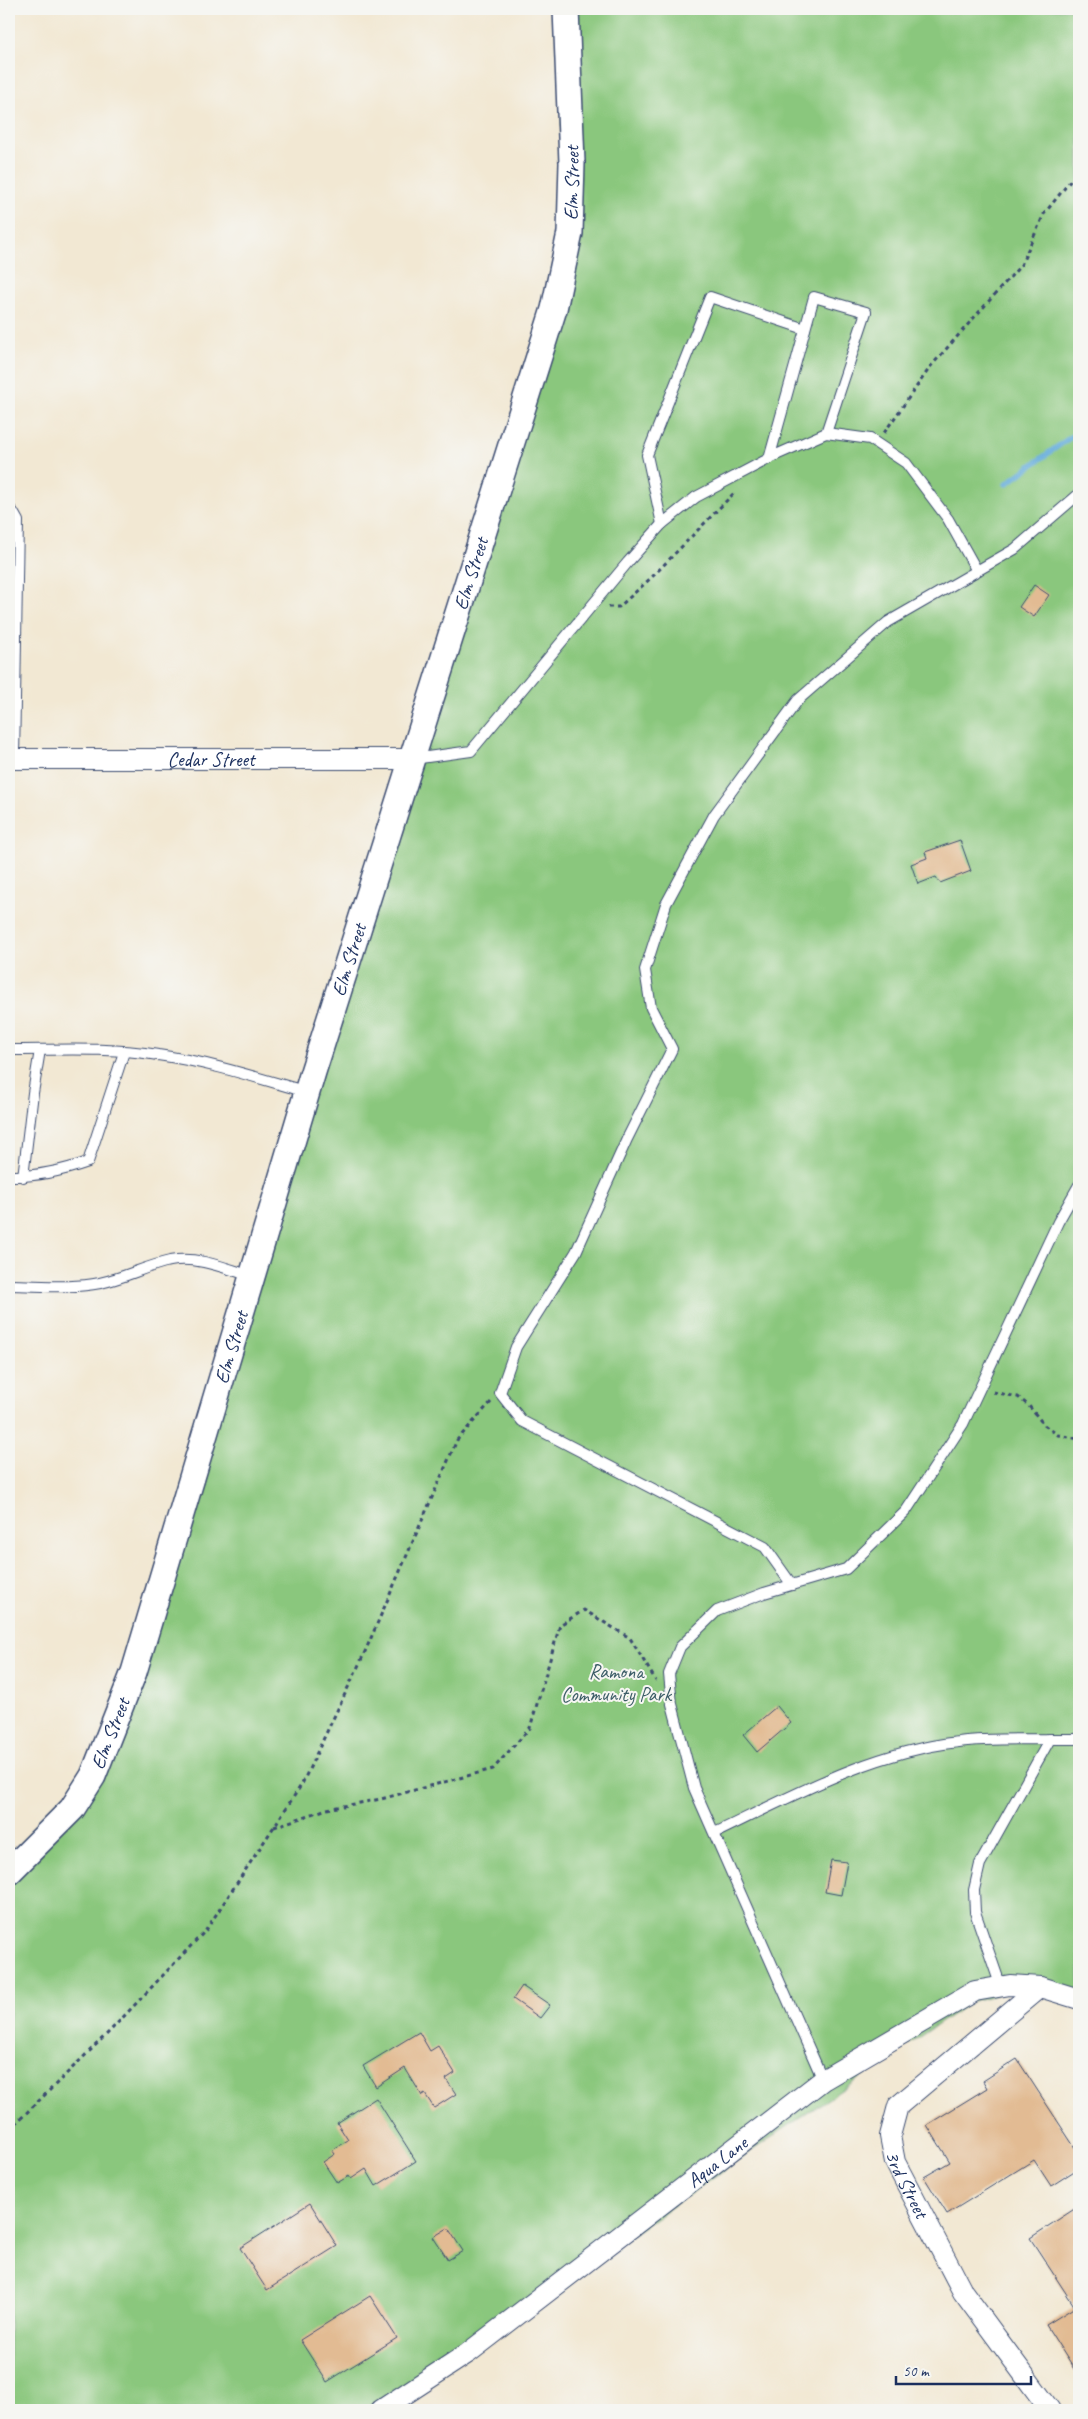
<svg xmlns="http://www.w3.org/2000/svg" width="1088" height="2419" viewBox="0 0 1088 2419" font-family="Caveat,sans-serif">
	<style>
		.green { fill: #8ac77d; stroke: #527b6e }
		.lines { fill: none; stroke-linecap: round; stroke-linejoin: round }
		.stream { stroke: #64acdb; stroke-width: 5.5 }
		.building { fill: #e2bb93 }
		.service-casing { stroke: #3b4b70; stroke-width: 12 }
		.minor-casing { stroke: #3b4b70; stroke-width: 22 }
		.tertiary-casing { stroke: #3b4b70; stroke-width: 28 }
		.path { stroke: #3b4b70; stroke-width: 3; stroke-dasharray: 4 4; stroke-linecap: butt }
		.service { stroke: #fff; stroke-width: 10 }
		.minor { stroke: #fff; stroke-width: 20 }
		.tertiary { stroke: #fff; stroke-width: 25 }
		.labels { text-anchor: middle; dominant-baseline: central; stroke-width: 4; stroke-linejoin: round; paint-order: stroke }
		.street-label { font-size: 20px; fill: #1b2f5e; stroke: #f6f6f2 }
		.park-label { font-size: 20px; fill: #3c5d67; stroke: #f6f6f2 }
	</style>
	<rect width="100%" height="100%" fill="#f6f6f2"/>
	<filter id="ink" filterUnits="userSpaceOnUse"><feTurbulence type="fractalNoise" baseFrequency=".02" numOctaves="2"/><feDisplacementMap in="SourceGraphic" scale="10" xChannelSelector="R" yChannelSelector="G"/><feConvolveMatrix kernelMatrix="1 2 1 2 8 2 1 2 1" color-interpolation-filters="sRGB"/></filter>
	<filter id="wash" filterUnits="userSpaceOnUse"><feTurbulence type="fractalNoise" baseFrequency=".0096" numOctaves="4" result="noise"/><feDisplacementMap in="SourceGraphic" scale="20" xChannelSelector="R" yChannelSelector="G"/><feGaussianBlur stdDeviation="1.12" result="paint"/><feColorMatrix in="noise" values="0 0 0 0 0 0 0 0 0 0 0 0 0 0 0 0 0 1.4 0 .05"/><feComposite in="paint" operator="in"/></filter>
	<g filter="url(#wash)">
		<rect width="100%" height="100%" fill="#f2e8d3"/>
		<polygon class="green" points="566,9 1079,9 1079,1998 1033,1985 972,2001 747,2154 382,2410 9,2410 9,1874 94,1776 555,306"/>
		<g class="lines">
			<polyline class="stream" points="1006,484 1079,431"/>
		</g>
		<g id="blocks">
			<g class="building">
				<polygon points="1034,585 1049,595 1034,617 1019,607"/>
				<polygon points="960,840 971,871 940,883 936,877 918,884 911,864 927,858 925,852"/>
				<polygon points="777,1706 791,1723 757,1752 743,1735"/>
				<polygon points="831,1860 847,1862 841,1895 825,1892"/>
				<polygon points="522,1986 550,2005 540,2018 513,1999"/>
				<polygon points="419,2032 430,2051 438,2046 455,2073 446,2079 456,2094 434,2108 425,2094 422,2096 405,2068 376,2087 363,2066"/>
				<polygon points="1017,2059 1079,2154 1079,2168 1051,2186 1034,2160 947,2214 924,2177 950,2162 927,2125 987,2088 983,2081"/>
				<polygon points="376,2098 416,2161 376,2186 366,2169 351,2179 349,2176 337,2183 323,2162 335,2154 332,2150 348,2140 337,2123"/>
				<polygon points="310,2203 337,2246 267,2290 240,2248"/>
				<polygon points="1079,2206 1079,2377 1046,2325 1075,2307 1030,2238"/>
				<polygon points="448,2228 463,2251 448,2260 433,2237"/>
				<polygon points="370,2296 397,2338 327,2382 300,2340"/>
			</g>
		</g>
	</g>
	<g filter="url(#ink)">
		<use href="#blocks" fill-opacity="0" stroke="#3b4b70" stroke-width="1"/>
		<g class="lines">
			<defs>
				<g id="service">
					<polyline points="826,433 870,439 906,463 948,519 977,571"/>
					<polyline points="9,508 13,512 18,521 14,759"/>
					<polyline points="662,524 647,455 710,297 805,329"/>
					<polyline points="413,759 471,751 628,562 662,524 696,497 776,455 826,433 866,312 814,297 769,459"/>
					<path d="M9,1050C58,1050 109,1047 158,1055C209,1062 258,1078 307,1092"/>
					<path d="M9,1176C36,1177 62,1171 88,1162L124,1052"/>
					<polyline points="23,1177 33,1093 40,1050"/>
					<path d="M9,1285C38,1285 71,1289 100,1283C124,1278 146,1266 170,1261C198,1256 225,1268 251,1276"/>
					<polyline points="792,1585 765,1547 522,1421 500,1393 516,1347 576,1252 627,1139 672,1049 651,1008 645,970 666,904 714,815 798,700 888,622 1015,549 1079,494"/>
					<path d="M715,1833C792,1796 873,1751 959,1742C989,1738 1020,1740 1050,1739"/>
					<polyline points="1001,1987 975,1912 974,1890 980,1864 1050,1739 1079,1739"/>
					<polyline points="823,2080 694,1788 672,1704 669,1674 680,1647 717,1611 764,1593 846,1569 906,1511 963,1424 1058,1222 1079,1185"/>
				</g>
				<g id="minor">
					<path id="s1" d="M9,759H413"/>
					<path id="s2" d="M1040,1987L898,2106L890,2136L895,2162L963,2292L1050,2410"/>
					<path id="s3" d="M381,2410L468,2353L823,2080L975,1991L1010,1985L1040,1987L1079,1999"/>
				</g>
				<g id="tertiary">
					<path id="s4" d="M9,1872L72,1809L93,1776L134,1672L313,1072L554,309L570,233L572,163L566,9"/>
				</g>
			</defs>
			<use href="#service" class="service-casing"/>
			<use href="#minor" class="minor-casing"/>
			<use href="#tertiary" class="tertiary-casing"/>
			<g class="path">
				<polyline points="884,433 931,366 1021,265 1044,214 1079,170"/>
				<polyline points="608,607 619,607 652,577 735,492"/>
				<polyline points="993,1392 1018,1397 1029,1406 1044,1425 1058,1435 1079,1439"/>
				<polyline points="274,1827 327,1809 381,1799 493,1769 530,1728 560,1625 584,1610 630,1638 656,1681"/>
				<polyline points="9,2130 109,2032 206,1930 302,1784 364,1654 457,1440 491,1402"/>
			</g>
			<use href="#service" class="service"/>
			<use href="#minor" class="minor"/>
			<use href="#tertiary" class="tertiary"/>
		</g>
	</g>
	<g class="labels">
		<g class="street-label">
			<text stroke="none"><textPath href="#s4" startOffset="1794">Elm Street</textPath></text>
			<text stroke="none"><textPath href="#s4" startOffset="1389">Elm Street</textPath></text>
			<text stroke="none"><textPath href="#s1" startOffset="202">Cedar Street</textPath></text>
			<text stroke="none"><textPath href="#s4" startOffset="984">Elm Street</textPath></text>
			<text stroke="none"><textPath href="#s4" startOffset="579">Elm Street</textPath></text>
			<text stroke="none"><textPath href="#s4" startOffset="174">Elm Street</textPath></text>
			<text stroke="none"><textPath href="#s3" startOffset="418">Aqua Lane</textPath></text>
			<text stroke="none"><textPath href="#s2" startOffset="268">3rd Street</textPath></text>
		</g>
		<g class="park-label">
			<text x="616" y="1671">Ramona<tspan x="616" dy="23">Community Park</tspan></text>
		</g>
	</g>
	<rect width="1088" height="2419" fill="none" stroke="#f6f6f2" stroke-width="30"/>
	<path d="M896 2376v8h135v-8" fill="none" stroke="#1b2f5e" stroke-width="2.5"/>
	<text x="903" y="2376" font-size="15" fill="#1b2f5e" stroke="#f6f6f2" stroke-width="4" paint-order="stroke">50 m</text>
</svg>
